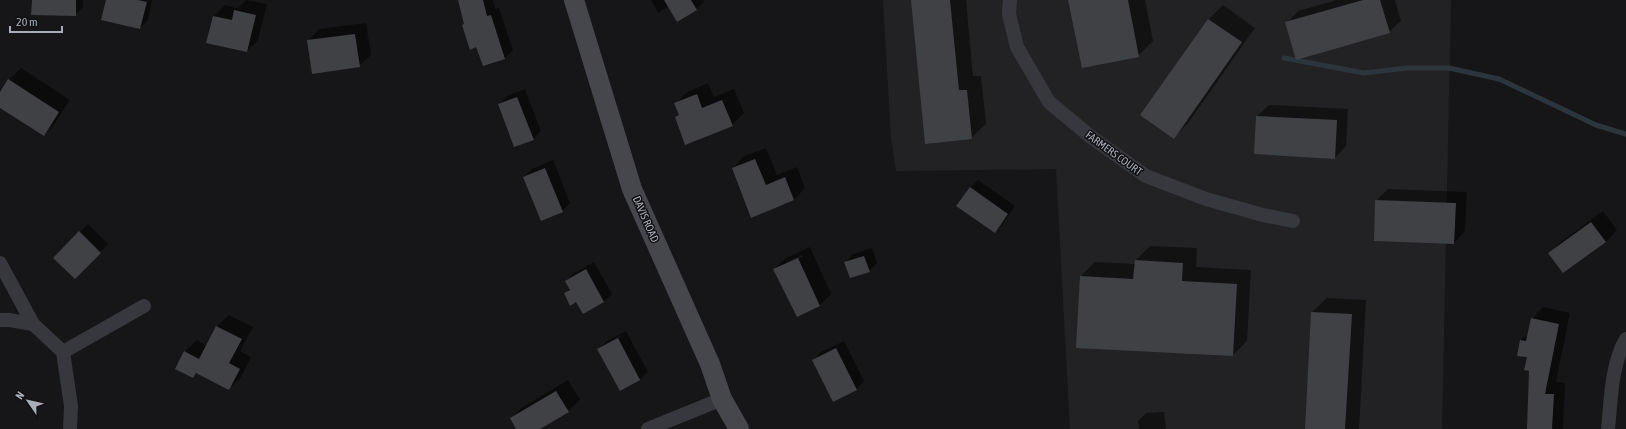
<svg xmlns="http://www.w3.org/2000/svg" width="1626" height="429" viewBox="0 0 1626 429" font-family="'Asap Condensed',sans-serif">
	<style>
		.built { fill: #222225 }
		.shadow { fill: #0007; fill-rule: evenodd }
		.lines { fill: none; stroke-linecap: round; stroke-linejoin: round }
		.stream { stroke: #2c353c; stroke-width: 5 }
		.building { fill: #404145 }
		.street { stroke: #37383d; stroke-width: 14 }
		.secondary { stroke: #45474d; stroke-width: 20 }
		.labels { text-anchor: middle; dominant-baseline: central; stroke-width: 3; stroke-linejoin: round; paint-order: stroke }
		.street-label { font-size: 11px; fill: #a8adb8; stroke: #111113 }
	</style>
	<rect width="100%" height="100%" fill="#161618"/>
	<polygon class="built" points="883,0 1451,0 1442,429 1070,429 1056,169 896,171 891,138"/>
	<g class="shadow">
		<polygon points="32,0 83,0 83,7 75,15"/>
		<polygon points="107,0 152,0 148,20 140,28"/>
		<polygon points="246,0 267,4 258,40 247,51 214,16 225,5 238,8"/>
		<polygon points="459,0 493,0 495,9 499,8 513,50 505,58 484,65 477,46 465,23"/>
		<polygon points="651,0 703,0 704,2 696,9 669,6 658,13"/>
		<polygon points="912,0 966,0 973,76 981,76 986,124 971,138"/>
		<polygon points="1069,0 1145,0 1153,41 1138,56"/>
		<polygon points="1337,0 1395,0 1401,21 1389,32 1287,23 1298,11"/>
		<polygon points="1223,5 1255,28 1188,123 1174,137 1141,115 1209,19"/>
		<polygon points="366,23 371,55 359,66 308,41 319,29"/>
		<polygon points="21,68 70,100 55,123 44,135 0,107 0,94 9,80"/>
		<polygon points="708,83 714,97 734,89 744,113 732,125 676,118 680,114 676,103 687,92"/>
		<polygon points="525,89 541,131 533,139 499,104 507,96"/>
		<polygon points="1269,105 1348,109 1346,146 1335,158 1257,116"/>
		<polygon points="766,148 777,175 797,167 805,188 794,200 752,216 733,168 744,156"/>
		<polygon points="553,160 570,203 562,211 524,177 532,169"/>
		<polygon points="978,180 1015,206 1003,224 995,232 970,188"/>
		<polygon points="1388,189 1467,192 1465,231 1454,243 1376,201"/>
		<polygon points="1603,211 1617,230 1606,242 1563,272 1549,253 1561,242"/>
		<polygon points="88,224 108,244 75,278 54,258"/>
		<polygon points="1150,246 1197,248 1196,267 1251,270 1247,341 1233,355 1081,276 1095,262 1135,264 1135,261"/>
		<path d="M810,247L831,294L819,306L774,269L786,258ZM802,255L803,257L787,264V262Z"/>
		<polygon points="872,248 877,263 869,271 846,262 853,254"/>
		<polygon points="594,262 612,294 604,302 565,293 570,288 566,281 574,273"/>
		<polygon points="1327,298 1366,300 1359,429 1306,429 1312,312"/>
		<polygon points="1543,307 1570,313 1556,382 1565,383 1563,429 1528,429 1530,371 1528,357 1521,340 1529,333 1532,319"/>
		<polygon points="229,315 253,327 240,351 251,357 241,377 229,389 197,372 193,377 176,369 185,351 197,340 207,346 217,326"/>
		<path d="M626,331L648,372L640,379L599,349L607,341ZM622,335V336L607,345V343Z"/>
		<polygon points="844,341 864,381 857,389 834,401 814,360 821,352"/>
		<polygon points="568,380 580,400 568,411 539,429 517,429 511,418 523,407"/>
		<polygon points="1164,412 1166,429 1139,429 1138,421 1146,413"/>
	</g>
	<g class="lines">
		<polyline class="stream" points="1284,58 1364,73 1407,68 1449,68 1499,79 1596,125 1626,134"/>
	</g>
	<g class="building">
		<polygon points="32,0 76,0 76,16 31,15"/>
		<polygon points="106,0 138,0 147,2 140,29 101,20"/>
		<polygon points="458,0 483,0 487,16 491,15 505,59 483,66 476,47 470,50 462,25 464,24"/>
		<polygon points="664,0 691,0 697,10 677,22"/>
		<polygon points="911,0 950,0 959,90 967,90 972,139 925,144"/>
		<polygon points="1068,0 1128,0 1139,57 1082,68"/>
		<polygon points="1363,0 1380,0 1390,33 1296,60 1285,22"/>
		<polygon points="234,10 256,15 247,52 206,43 213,16 232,20"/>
		<polygon points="1208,19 1242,42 1174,139 1140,115"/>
		<polygon points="355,34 360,67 312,74 307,40"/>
		<polygon points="8,79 59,112 44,136 0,108 0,92"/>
		<polygon points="697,94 702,108 722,100 733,126 685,145 675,117 679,115 674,103"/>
		<polygon points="517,97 534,140 514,147 498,104"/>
		<polygon points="1256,116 1337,120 1335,159 1254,154"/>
		<polygon points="755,159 766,185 785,177 794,200 751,218 732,168"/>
		<polygon points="545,168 563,212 541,221 523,177"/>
		<polygon points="970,187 1008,214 995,233 956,206"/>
		<polygon points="1375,200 1456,203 1454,244 1374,241"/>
		<polygon points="1591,222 1606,242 1563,273 1548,253"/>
		<polygon points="79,231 101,253 75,279 53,258"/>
		<polygon points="864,256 870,272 850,278 844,262"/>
		<polygon points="798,258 820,306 797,317 773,269"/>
		<polygon points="1135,260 1183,263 1182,281 1237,284 1233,356 1076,348 1080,276 1133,279"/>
		<polygon points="586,269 604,302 583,314 576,302 570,306 564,293 570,290 565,281"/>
		<polygon points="1311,312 1352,314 1345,429 1305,429"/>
		<polygon points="1531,318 1559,324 1545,394 1554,394 1552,429 1527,429 1529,371 1524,370 1527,357 1517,356 1520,340 1526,341"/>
		<polygon points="216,326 242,339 229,363 240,369 229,390 196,373 193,378 175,369 184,351 199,359"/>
		<polygon points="618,338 640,380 620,391 597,349"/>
		<polygon points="836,348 857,390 833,402 812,360"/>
		<polygon points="556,391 569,412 540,429 516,429 510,418"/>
	</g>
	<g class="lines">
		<g class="street">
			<polyline points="1010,0 1009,14 1017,47 1049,102 1091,137 1146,176 1206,199 1263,215 1293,221"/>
			<polyline points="0,263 33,324"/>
			<polyline points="0,320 9,320 33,324 63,352 71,406 70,429"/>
			<polyline points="63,352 144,306"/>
			<polyline points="648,429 722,399"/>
			<path d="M1608,429C1611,400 1611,365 1626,339"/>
		</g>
		<polyline class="secondary" points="574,0 632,189 710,364 722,399 739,429"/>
	</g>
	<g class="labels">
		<g class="street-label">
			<text transform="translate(1114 153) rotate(36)">FARMERS COURT</text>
			<text transform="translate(646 219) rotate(66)">DAVIS ROAD</text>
		</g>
	</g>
	<g transform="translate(28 401) rotate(304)" stroke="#111113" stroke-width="3" paint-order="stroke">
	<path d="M0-3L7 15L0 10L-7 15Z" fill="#a8adb8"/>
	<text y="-6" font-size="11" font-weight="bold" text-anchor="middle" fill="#a8adb8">N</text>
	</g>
	<path d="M10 26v6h52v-6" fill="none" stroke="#a8adb8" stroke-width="2"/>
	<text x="16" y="26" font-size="12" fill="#a8adb8" stroke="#111113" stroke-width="3" paint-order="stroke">20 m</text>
</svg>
